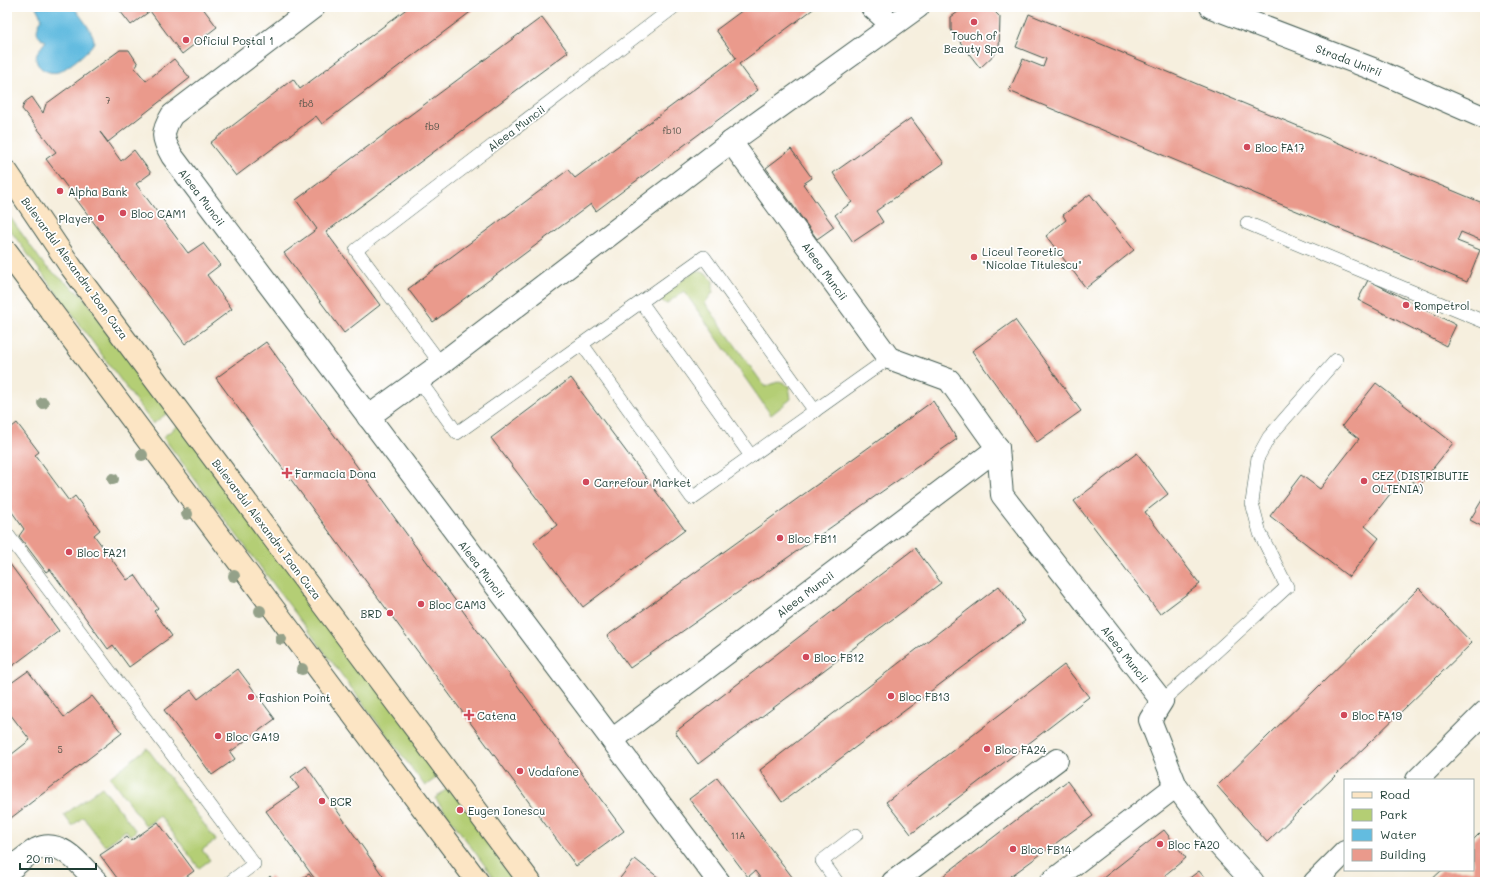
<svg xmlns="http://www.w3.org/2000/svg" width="1492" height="889" viewBox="0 0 1492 889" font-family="Mali,sans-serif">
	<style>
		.green { fill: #b4ce74; stroke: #6a8654 }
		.water { fill: #63bce0; stroke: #417c8a }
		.building { fill: #ea9a8c }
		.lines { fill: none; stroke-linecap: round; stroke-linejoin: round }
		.service-casing { stroke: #3f584e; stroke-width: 14 }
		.minor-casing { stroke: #3f584e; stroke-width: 24 }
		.tertiary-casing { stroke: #3f584e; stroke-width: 24 }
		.secondary-casing { stroke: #3f584e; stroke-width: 24 }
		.service { stroke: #fff; stroke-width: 13 }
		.minor { stroke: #fff; stroke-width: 22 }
		.tertiary { stroke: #fff; stroke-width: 22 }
		.secondary { stroke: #fce5c4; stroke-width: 22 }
		.tree { fill: #94a189 }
		.poi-dot { fill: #d1495b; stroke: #fff; stroke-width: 1.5 }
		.labels { text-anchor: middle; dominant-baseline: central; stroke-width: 3.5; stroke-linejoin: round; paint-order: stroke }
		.number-label { font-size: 9px; fill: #52544a }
		.poi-label { font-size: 11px; fill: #1f3d34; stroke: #fff; text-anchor: start }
		.street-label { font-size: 11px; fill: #1f3d34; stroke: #fff }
	</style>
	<rect width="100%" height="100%" fill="#fff"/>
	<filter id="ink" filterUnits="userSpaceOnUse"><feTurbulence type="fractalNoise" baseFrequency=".025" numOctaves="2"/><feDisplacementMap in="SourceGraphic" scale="8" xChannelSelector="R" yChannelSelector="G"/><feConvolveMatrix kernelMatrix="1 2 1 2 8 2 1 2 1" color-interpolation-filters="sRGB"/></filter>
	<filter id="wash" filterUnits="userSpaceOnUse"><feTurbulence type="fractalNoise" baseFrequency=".012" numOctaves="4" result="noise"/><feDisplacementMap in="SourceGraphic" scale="16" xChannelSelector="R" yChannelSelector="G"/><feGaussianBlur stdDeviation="0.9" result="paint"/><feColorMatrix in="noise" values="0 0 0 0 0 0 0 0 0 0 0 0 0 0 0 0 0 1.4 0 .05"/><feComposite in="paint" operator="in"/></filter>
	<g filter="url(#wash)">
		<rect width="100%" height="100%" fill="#f6efde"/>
		<g class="green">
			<polygon points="7,213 45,266 84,297 170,411 153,424 7,226"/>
			<polygon points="696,270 707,274 713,281 713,292 705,303 765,387 780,381 789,386 791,399 771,415 684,291 666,304 659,298"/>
			<polygon points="180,424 443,773 425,786 163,437"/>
			<polygon points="147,748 216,840 202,850 210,860 199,868 160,816 146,826 110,777"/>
			<polygon points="452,785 525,882 497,882 435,798"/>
			<polygon points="102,787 136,831 130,836 126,830 105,846 83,817 72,826 64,815"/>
		</g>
		<path class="water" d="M36,7H74C79,15 94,32 94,41C94,48 64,71 58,72C48,75 32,66 37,54C39,49 43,45 46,41C35,38 35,27 42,19Z"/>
		<g id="blocks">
			<g class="building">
				<polygon points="117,7 202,7 217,27 182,54 150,11 131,25"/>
				<polygon points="409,7 477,7 322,124 316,116 236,176 210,143 293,79 300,89"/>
				<polygon points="747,7 816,7 739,64 758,90 596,211 591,204 433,322 408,289 568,170 575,178 736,58 716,30"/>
				<polygon points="965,7 990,7 1000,17 999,50 980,68 951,30 951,17"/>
				<polygon points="1029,14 1485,204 1485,242 1461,232 1457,241 1480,250 1467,282 1009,91 1023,59 1043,67 1046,59 1016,47"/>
				<polygon points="542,17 568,52 326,232 380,305 344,333 284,253 317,229 296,200"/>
				<polygon points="120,50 129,50 138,64 135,68 146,81 174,59 190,78 108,142 100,132 121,161 134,150 151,173 136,184 188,253 203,243 220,265 207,275 232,309 185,344 46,159 56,152 22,109 25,102 32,97 43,113 46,104"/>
				<polygon points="911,118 944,163 876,211 883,222 853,242 835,215 852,202 833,173"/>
				<polygon points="791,149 812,178 803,184 834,227 817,239 766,168"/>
				<polygon points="1090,194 1134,250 1086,288 1046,236 1066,220 1063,215"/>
				<polygon points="1368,280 1456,325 1446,346 1358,300"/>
				<polygon points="1015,320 1081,411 1037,442 972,351"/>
				<polygon points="266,342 624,831 576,866 216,378"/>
				<polygon points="571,378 685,530 583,607 534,543 557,525 491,438"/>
				<polygon points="1376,383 1453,443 1419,486 1405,475 1365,526 1379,538 1349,577 1270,516 1301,475 1320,489 1359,439 1342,426"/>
				<polygon points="933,401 957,439 630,668 607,636"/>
				<polygon points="7,420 12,427 17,423 39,452 35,455 69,501 75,496 100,530 94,535 127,580 135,575 158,608 154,611 172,636 129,667 113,645 108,649 50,569 46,572 19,536 24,529 7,505"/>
				<polygon points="1137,453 1168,494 1145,512 1200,584 1160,614 1074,501"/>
				<polygon points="1485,495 1485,528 1470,520"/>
				<polygon points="915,548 941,583 698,764 675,732"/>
				<polygon points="7,560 59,631 7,670"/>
				<polygon points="999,586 1025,621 782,802 760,770"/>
				<polygon points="1419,588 1472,643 1267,842 1217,786"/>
				<polygon points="1064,665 1089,697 911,834 886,802"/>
				<polygon points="238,669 275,719 230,752 235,759 212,775 164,710 191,690 198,699"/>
				<polygon points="28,671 64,717 92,696 122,733 7,821 7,758 30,740 7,710 7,686"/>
				<polygon points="306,766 378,869 387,882 317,882 266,811 299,788 291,777"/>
				<polygon points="717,778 796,882 763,882 755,871 748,877 689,799"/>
				<polygon points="1067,781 1093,816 1003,882 935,882"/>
				<polygon points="158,822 194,871 179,882 120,882 100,855 127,837 131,841"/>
				<polygon points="1485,828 1485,882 1429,882 1442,870 1473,870 1473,840"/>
				<polygon points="1164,830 1186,858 1165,875 1171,882 1098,882"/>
				<polygon points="635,859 659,878 656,882 617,882"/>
				<polygon points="1199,871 1208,882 1184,882"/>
				<polygon points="309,874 315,882 295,882"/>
				<polygon points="270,876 275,882 265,882"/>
			</g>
		</g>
	</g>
	<g filter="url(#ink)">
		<use href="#blocks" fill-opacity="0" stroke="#3f584e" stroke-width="1"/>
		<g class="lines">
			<defs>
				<g id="service">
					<polyline points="1247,223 1485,322"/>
					<polyline points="641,302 751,456"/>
					<polyline points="582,344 704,257 815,411"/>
					<polyline points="441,364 356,250 674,7"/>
					<polyline points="419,380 457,433 582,344 692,498 889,358"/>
					<polyline points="7,534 254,864 230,882"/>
					<polyline points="1162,701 1287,587 1260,533 1252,503 1258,457 1269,437 1336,360"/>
					<polyline points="837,882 822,861 856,835"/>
				</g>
				<g id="minor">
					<path d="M314,7L172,115C161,133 162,138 172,156L719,882"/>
					<polyline points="872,7 892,25"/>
					<polyline points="1211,7 1373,69 1485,118"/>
					<polyline points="731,142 889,358 949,380 991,439 998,448 1002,495 1162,701 1150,720 1176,786 1220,846 1253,882"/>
					<polyline points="368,417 441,364 731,142 918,7"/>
					<polyline points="612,740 998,448"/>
					<path d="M7,872C17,864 26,855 37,849C61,837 82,867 97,882"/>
					<polyline points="893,882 1057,760"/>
					<polyline points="1051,882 1176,786"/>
				</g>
				<g id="tertiary">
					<polyline points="1417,780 1485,712"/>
					<polyline points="1315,882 1345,852"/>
				</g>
				<g id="secondary">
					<polyline points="7,172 71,267 530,882"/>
					<polyline points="7,252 478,882"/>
				</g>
			</defs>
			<use href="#service" class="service-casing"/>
			<use href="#minor" class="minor-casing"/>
			<use href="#tertiary" class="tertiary-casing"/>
			<use href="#secondary" class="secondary-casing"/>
			<use href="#service" class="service"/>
			<use href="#minor" class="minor"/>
			<use href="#tertiary" class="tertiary"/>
			<use href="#secondary" class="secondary"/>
		</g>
		<g class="tree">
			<circle cx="43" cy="403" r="6"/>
			<circle cx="142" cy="455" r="6"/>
			<circle cx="113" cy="479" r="6"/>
			<circle cx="187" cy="514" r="6"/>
			<circle cx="234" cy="576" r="6"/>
			<circle cx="260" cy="611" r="6"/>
			<circle cx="281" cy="639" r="6"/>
			<circle cx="302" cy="669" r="6"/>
		</g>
	</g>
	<g class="poi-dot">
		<circle cx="974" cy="22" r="4"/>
		<circle cx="186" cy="40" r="4"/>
		<circle cx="1247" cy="147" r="4"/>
		<circle cx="60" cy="191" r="4"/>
		<circle cx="123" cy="213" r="4"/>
		<circle cx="101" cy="218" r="4"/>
		<circle cx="974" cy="257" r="4"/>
		<circle cx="1406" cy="305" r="4"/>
		<path d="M285 467h4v4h4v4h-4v4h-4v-4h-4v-4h4z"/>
		<circle cx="1364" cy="481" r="4"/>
		<circle cx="586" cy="482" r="4"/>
		<circle cx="780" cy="538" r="4"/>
		<circle cx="69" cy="552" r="4"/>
		<circle cx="421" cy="604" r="4"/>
		<circle cx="390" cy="613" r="4"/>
		<circle cx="806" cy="657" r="4"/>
		<circle cx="891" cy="696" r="4"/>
		<circle cx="251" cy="697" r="4"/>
		<path d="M467 709h4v4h4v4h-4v4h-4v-4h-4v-4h4z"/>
		<circle cx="1344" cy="715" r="4"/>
		<circle cx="218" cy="736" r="4"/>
		<circle cx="987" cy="749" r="4"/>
		<circle cx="520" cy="771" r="4"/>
		<circle cx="322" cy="801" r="4"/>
		<circle cx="460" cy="810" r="4"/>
		<circle cx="1160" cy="844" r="4"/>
		<circle cx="1013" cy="849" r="4"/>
	</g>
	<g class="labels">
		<g class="number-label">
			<text x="108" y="100">7</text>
			<text x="306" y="103">fb8</text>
			<text x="432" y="126">fb9</text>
			<text x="672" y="130">fb10</text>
			<text x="60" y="749">5</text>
			<text x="738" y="835">11A</text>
		</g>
		<g class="poi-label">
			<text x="974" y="35" text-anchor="middle">Touch of<tspan x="974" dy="13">Beauty Spa</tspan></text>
			<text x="194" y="40">Oficiul Poștal 1</text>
			<text x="1255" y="147">Bloc FA17</text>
			<text x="68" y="191">Alpha Bank</text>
			<text x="131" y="213">Bloc CAM1</text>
			<text x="93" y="218" text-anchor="end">Player</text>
			<text x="982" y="251">Liceul Teoretic<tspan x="982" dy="13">"Nicolae Titulescu"</tspan></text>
			<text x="1414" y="305">Rompetrol</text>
			<text x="295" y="473">Farmacia Dona</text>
			<text x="1372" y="475">CEZ (DISTRIBUTIE<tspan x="1372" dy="13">OLTENIA)</tspan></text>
			<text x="594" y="482">Carrefour Market</text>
			<text x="788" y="538">Bloc FB11</text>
			<text x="77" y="552">Bloc FA21</text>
			<text x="429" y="604">Bloc CAM3</text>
			<text x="382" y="613" text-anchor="end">BRD</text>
			<text x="814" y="657">Bloc FB12</text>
			<text x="899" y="696">Bloc FB13</text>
			<text x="259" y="697">Fashion Point</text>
			<text x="477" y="715">Catena</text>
			<text x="1352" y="715">Bloc FA19</text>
			<text x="226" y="736">Bloc GA19</text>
			<text x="995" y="749">Bloc FA24</text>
			<text x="528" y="771">Vodafone</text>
			<text x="330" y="801">BCR</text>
			<text x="468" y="810">Eugen Ionescu</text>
			<text x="1168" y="844">Bloc FA20</text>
			<text x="1021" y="849">Bloc FB14</text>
		</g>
		<g class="street-label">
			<text transform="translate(1349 60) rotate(21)">Strada Unirii</text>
			<text transform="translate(516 128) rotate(-37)">Aleea Muncii</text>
			<text transform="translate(202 197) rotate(53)">Aleea Muncii</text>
			<text transform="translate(75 268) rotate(54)">Bulevardul Alexandru Ioan Cuza</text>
			<text transform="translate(825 271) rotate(54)">Aleea Muncii</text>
			<text transform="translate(267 529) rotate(53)">Bulevardul Alexandru Ioan Cuza</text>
			<text transform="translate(482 569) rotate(53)">Aleea Muncii</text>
			<text transform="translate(805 594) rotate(-37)">Aleea Muncii</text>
			<text transform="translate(1125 654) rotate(52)">Aleea Muncii</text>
		</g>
	</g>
	<rect width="1492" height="889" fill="none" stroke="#fff" stroke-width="24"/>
	<rect x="1344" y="779" width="130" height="92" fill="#ffffff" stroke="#a5b1ae"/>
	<rect x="1352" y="792" width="20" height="6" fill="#fce5c4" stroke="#a5b1ae"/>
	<text x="1380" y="799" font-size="12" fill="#1f3d34">Road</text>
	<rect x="1352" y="809" width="20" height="12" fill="#b4ce74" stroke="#a5b1ae"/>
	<text x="1380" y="819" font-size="12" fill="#1f3d34">Park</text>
	<rect x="1352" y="829" width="20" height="12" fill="#63bce0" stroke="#a5b1ae"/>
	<text x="1380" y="839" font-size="12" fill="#1f3d34">Water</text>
	<rect x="1352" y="849" width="20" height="12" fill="#ea9a8c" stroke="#a5b1ae"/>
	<text x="1380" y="859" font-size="12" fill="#1f3d34">Building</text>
	<path d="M20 863v6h76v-6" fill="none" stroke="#1f3d34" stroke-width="2"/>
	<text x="26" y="863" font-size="12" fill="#1f3d34" stroke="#ffffff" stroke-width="3" paint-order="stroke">20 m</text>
</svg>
